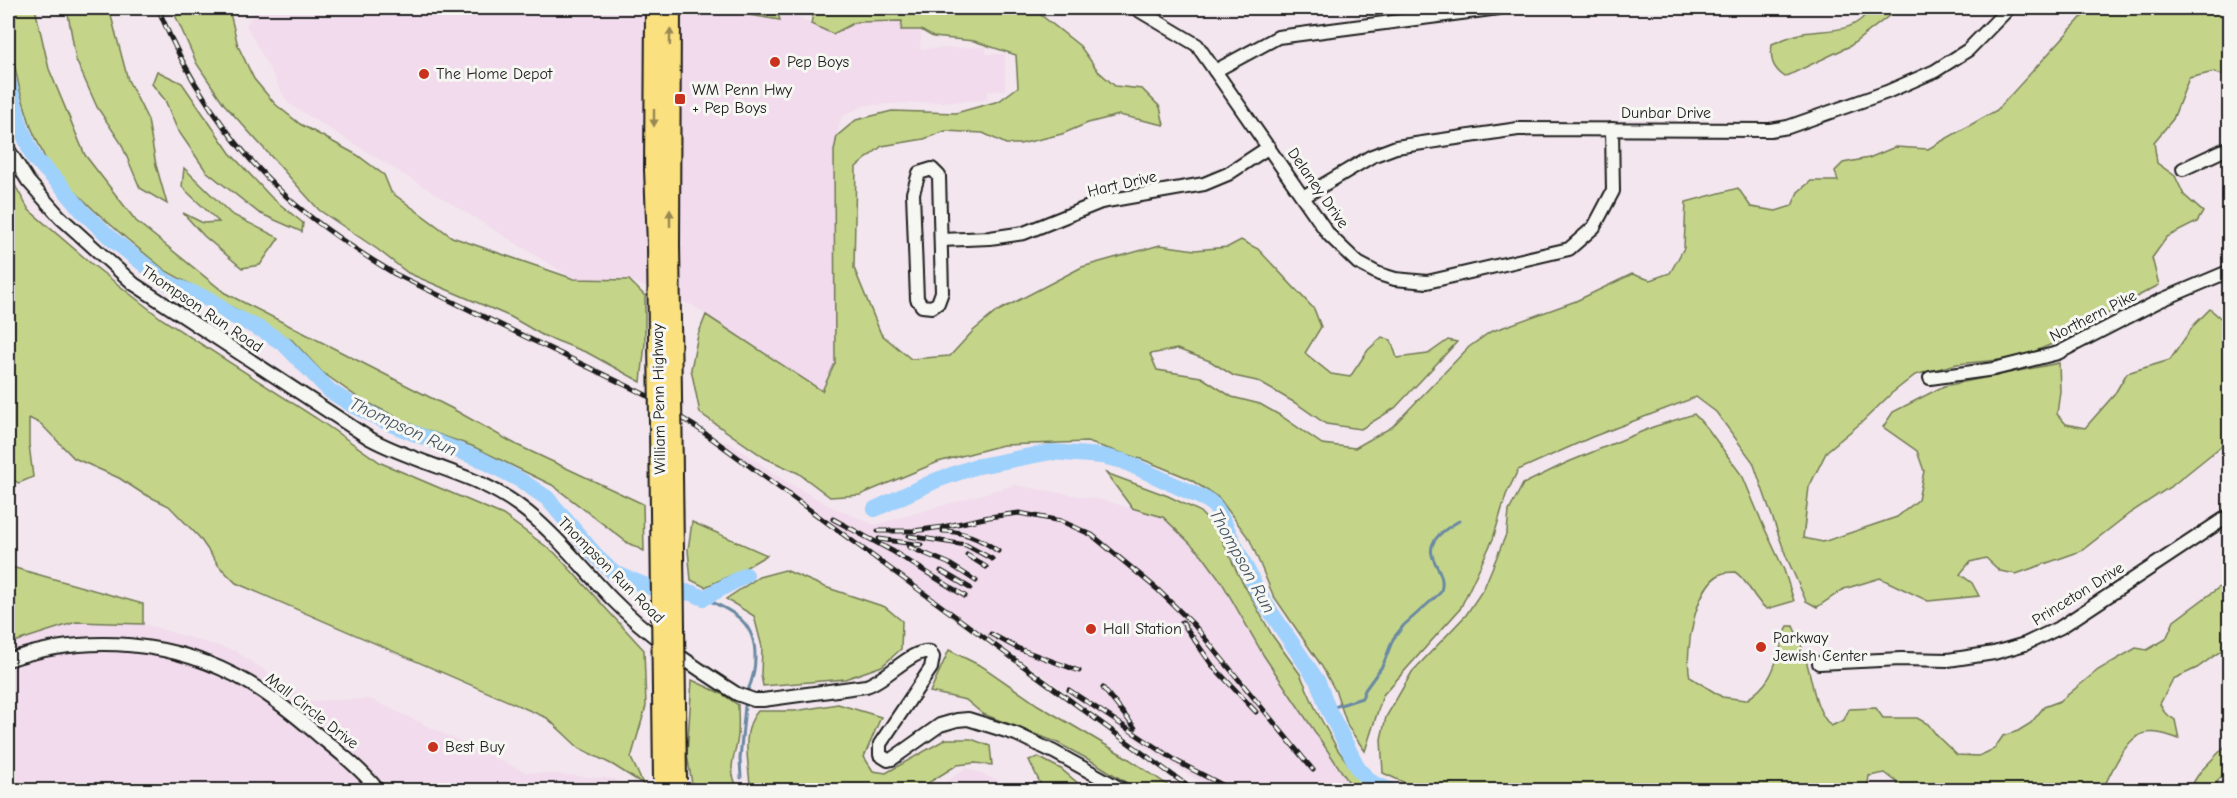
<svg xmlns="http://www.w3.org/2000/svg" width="2237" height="798" viewBox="0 0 2237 798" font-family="'Comic Neue',sans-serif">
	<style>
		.built { fill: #f1dbec }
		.green { fill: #c4d58a; stroke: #707853; stroke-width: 1.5 }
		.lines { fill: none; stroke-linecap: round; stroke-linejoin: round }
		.stream { stroke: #6a89a2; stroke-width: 3 }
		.river { stroke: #9ed1fc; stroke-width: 16 }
		.minor-casing { stroke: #1c1c1c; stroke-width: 16 }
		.highway-casing { stroke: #1c1c1c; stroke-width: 22 }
		.minor { stroke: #f6f6f2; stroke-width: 12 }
		.highway { stroke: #fbe080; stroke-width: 18 }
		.rail-casing { stroke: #1c1c1c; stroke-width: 5 }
		.rail { stroke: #f6f6f2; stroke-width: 3; stroke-dasharray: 9; stroke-linecap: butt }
		.highway-bridge-casing { stroke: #1c1c1c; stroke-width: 22; stroke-linecap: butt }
		.highway-bridge { stroke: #fbe080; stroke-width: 18 }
		.oneway { fill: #978853 }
		.poi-dot { fill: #c8321e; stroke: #f6f6f2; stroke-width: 2 }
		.labels { text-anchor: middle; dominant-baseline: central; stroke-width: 6; stroke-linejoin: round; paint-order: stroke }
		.poi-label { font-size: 16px; fill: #1c1c1c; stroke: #f6f6f2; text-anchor: start }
		.street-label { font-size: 16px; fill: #1c1c1c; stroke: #f6f6f2 }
		.water-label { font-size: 18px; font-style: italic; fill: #43525f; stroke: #f6f6f2 }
	</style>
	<rect width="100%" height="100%" fill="#f3e6ee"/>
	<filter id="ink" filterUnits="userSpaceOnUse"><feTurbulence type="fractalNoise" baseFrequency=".0167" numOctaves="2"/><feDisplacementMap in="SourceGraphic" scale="12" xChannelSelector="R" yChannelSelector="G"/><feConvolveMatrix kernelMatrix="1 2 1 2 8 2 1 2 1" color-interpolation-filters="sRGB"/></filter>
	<g filter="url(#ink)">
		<g class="built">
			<polygon points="259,8 776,8 833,34 856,22 902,21 901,30 921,30 920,49 986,47 986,54 1005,54 1005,90 988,91 987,100 865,105 841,117 834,151 835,363 822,391 692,305 629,280 574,279 288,103 246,25"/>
			<polygon points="727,441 788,483 834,508 875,525 1014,485 1102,500 1163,517 1202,555 1221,581 1264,656 1354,790 1215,790 1162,759 913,583 724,446"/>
			<polygon points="76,622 143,624 235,651 311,701 370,699 525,772 615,779 632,790 8,790 8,644"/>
			<polygon points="966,768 1022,790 935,790"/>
		</g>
		<g class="green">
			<polygon points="8,8 35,8 49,69 85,155 136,221 225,293 451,408 517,445 643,504 644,551 628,543 552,485 472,446 417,427 360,399 322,372 292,340 166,271 127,239 94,210 48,165 31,127 20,91 9,40"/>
			<polygon points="67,8 109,8 128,80 148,120 156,165 167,204 140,188 121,143 97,107 76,60"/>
			<polygon points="172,8 224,8 231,17 238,46 254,79 275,104 300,124 357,155 384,175 391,192 452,237 574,279 629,280 645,296 645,343 641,382 588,353 542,335 511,317 408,273 377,249 319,210 224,104 197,64"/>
			<polygon points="719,8 776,8 780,20 737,13"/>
			<polygon points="814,8 1032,8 1080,46 1098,71 1115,86 1142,89 1160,107 1164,125 1119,115 1088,123 1062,134 1020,144 1006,144 983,133 945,131 924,139 882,146 856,167 854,268 881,334 911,359 950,356 973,331 996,312 1082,267 1160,245 1195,250 1228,247 1241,240 1258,249 1314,309 1321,327 1305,353 1331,374 1350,377 1368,350 1382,337 1391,340 1397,358 1428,354 1448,340 1457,342 1395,408 1361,429 1326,424 1297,404 1257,381 1234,376 1210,361 1177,349 1150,354 1157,370 1201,377 1232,397 1260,404 1281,416 1322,444 1355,448 1392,427 1469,347 1490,332 1576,301 1632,274 1650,280 1670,273 1684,248 1686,202 1738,188 1751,207 1776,211 1792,206 1798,192 1811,181 1838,181 1835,171 1843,163 1869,158 1895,147 1928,149 1997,110 2090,8 2229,8 2229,78 2214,72 2189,78 2173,119 2154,142 2157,163 2175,176 2184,195 2203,212 2197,222 2167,237 2152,258 2159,285 2121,305 2078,333 2019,358 1957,364 1915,375 1892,393 1862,422 1827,451 1809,487 1803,538 1823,542 1897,517 1918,500 1924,471 1917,451 1883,427 1893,412 1944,386 2059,363 2060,391 2057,414 2066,424 2085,428 2114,395 2127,373 2170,360 2194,325 2210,309 2225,322 2229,322 2229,440 2173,485 2130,513 2081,551 2016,574 2000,571 1986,558 1970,562 1960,574 1972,583 1979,596 1928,601 1880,578 1844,589 1817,607 1806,601 1786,556 1753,462 1716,412 1696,397 1592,437 1518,470 1506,495 1493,539 1460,609 1383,695 1365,751 1348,727 1336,692 1321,665 1273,595 1250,540 1219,498 1188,478 1144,460 1087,442 1003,445 938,462 860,495 830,497 798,473 765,458 700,413 691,369 698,335 706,315 822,391 835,363 834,151 837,136 856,120 892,111 956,113 999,101 1018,87 1016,55 974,41 933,37 921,30 901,30 902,21 856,22 833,34 811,24"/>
			<path d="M1870,8H1899L1850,46L1785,77C1772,68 1770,59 1772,44C1782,40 1793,35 1803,33C1829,29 1856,34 1870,8Z"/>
			<polygon points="157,71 182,83 230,153 271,197 303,223 302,232 259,213 206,171 177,129 165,100 152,84"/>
			<polygon points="184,168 231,214 279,238 260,265 242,268 204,236 183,213 203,223 219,222 182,187"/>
			<polygon points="8,173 29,210 93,265 162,319 316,418 381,463 503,515 555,553 644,650 646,706 631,758 643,784 613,765 579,748 547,718 236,583 219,566 199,537 169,506 142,493 119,478 74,458 41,424 29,418 29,444 33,477 19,483 8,478"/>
			<path d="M1694,414L1708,429L1743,477L1763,525L1784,570L1794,601L1767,609C1753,600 1749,581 1735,572C1731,572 1725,572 1721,574C1695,585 1684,653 1690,677L1722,697L1746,700C1778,680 1775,657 1788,626H1793C1798,636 1802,646 1805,657C1813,680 1813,708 1831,726L1844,720L1849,709L1876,708L1883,718H1917L1928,724L1938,737L1957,755L1979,756L1994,749L2003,736L2018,731L2031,723L2044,707L2060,701L2098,670L2136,648L2147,650L2166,639L2174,621L2229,580V645L2197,668L2173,679L2160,704L2165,713L2175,720L2179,739C2168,735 2154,730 2142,734C2124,740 2111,774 2102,790H1897L1898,783L1885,773L1869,776L1867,790H1415L1403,782L1383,773L1381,739L1386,717L1412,672L1466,615L1484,588L1507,532L1509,511L1523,484L1566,463L1653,427Z"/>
			<polygon points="1106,473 1168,496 1199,511 1218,531 1238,574 1272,635 1300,674 1317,712 1338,750 1361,781 1372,790 1354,790 1264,656 1221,581 1202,555 1163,517 1132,508"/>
			<polygon points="692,522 767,555 738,572 705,587 691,580 688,550"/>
			<polygon points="8,566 143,604 143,624 76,622 8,644"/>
			<polygon points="785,570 825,587 885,607 902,621 901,649 882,666 845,679 763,686 761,675 762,647 754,616 726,599 759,577"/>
			<polygon points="949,650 983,667 1038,705 1126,757 1175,790 1138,790 1097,764 1056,742 983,714 966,700 930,692"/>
			<path d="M692,680L722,694L738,705C738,715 739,725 738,735C736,759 725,765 739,790L750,784C748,761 741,729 758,711H795L838,704L881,717L864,757L873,771L886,773L946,739H971L990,746L992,765L975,763L957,765L917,790H693L687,754Z"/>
			<path d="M2229,742V770C2222,776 2215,781 2215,790H2209L2193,783L2200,772Z"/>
			<polygon points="1038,757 1061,769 1086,790 1046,790 1041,785 1029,760"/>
		</g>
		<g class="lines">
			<g class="stream">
				<polyline points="11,136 21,128"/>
				<path d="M704,598C733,612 756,621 755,658C755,670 753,679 748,690"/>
				<path d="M1328,709L1362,698L1365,690L1383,665L1393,639L1404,625L1440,593C1453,564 1402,553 1459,521"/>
				<polyline points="741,778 740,759 745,706"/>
			</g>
			<g class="river">
				<polyline points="8,80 21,128 34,158 60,184 83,212 113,240 168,283 210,300 229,314 264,331 284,344 330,391 354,406 393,425 480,459 520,480 547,498 598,558 614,573 649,587 692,593 704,598 746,575"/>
				<polyline points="875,509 937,480 974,467 1051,452 1102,456 1123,461 1209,501 1217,509 1222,519 1260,596 1318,682 1328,709 1359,770 1374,784 1390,790"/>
			</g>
			<defs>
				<g id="minor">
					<polyline points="1135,8 1197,45 1329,235 1358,263 1379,274 1395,279 1427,282 1569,249 1594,227 1613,191 1612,129"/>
					<polyline points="1215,71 1278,37 1499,8"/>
					<path d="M8,149L28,181L60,217L134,284L369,438C416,464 475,473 518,505C554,531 580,566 611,598C648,636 693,666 737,694L754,700H763L866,686C887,680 911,649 930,652L933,657L931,668L880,744V755L888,760L892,759L940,725L957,720L968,719L1016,734L1054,752L1123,790"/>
					<polygon points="932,169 939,176 942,292 938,303 932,307 922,306 917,299 913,193 919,173"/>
					<polyline points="2183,169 2230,147"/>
					<polyline points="1303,197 1372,156 1396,147 1429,142 1518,129 1770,130 1788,127 1887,92 1935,71 1968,50 2009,8"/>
					<polyline points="941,240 990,238 1024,233 1101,202 1204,184 1228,174 1269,147"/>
					<polyline points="1930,378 1994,369 2058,353 2159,301 2230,271"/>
					<path d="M8,660C87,633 176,640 249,683C274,698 296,716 318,735C339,752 361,769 378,790"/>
					<polyline points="1819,663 1901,659 1948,660 1994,653 2025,644 2061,627 2230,515"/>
				</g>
				<g id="highway">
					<polyline points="655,8 654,170 657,244"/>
					<polyline points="670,244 671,8"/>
				</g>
			</defs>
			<use href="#minor" class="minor-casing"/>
			<use href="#highway" class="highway-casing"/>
			<use href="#minor" class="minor"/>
			<use href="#highway" class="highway"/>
			<defs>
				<g id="rail">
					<path d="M158,8C185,77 231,146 287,197C320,227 357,251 395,274L646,395L699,429L1193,790"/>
					<polyline points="833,519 894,552 965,596"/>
					<polyline points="878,531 913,531 943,527 989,517 1019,513 1061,521 1092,535 1157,589 1194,625 1313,770"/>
					<path d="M943,531C964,531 981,539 998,551"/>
					<polyline points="909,536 966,545 992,559"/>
					<polyline points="879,539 921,545"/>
					<polyline points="909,547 948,563 976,581"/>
					<polyline points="967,555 986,567"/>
					<polyline points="941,571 970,588"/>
					<polyline points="1182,622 1212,665 1256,712"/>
					<polyline points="991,634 1017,648 1079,671"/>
					<polyline points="1103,688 1135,728"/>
					<polyline points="1069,690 1178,762 1232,790"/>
				</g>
			</defs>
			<use href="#rail" class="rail-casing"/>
			<use href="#rail" class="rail"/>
			<defs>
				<g id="highway-bridge">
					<polyline points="657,244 663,780"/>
					<polyline points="670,244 677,780"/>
				</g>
			</defs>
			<use href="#highway-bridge" class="highway-bridge-casing"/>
			<use href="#highway-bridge" class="highway-bridge"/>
		</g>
		<defs><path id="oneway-solid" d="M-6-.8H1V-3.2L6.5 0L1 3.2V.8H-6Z" transform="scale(1.5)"/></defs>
		<g class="oneway">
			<use href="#oneway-solid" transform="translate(670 37) rotate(-89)"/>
			<use href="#oneway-solid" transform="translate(654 118) rotate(90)"/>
			<use href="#oneway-solid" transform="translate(670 218) rotate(-90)"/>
		</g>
	</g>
	<g class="poi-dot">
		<circle cx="775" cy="62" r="6"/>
		<circle cx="424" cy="74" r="6"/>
		<rect x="674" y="93" width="12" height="12" rx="3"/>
		<circle cx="1091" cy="629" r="6"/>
		<circle cx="1761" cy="647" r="6"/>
		<circle cx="433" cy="747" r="6"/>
	</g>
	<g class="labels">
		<g class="poi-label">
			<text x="787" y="62">Pep Boys</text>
			<text x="436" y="74">The Home Depot</text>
			<text x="692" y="90">WM Penn Hwy<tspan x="692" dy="18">+ Pep Boys</tspan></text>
			<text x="1103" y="629">Hall Station</text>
			<text x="1773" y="638">Parkway<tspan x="1773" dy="18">Jewish Center</tspan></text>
			<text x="445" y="747">Best Buy</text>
		</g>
		<g class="street-label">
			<text x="1666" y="113">Dunbar Drive</text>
			<text transform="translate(1122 184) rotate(-13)">Hart Drive</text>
			<text transform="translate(1318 188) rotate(55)">Delaney Drive</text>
			<text transform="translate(202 309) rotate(34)">Thompson Run Road</text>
			<text transform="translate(2093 316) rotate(-27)">Northern Pike</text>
			<text transform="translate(659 399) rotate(-91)">William Penn Highway</text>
			<text transform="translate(611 570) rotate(45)">Thompson Run Road</text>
			<text transform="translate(2078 594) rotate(-32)">Princeton Drive</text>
			<text transform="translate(312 711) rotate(38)">Mall Circle Drive</text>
		</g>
		<g class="water-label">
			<text transform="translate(403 427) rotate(25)">Thompson Run</text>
			<text transform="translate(1242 561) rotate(61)">Thompson Run</text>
		</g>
	</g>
	<rect width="2237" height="798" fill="none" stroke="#f6f6f2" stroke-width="30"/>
	<rect x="15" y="15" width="2207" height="768" fill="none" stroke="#1c1c1c" stroke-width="2" filter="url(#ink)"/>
</svg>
